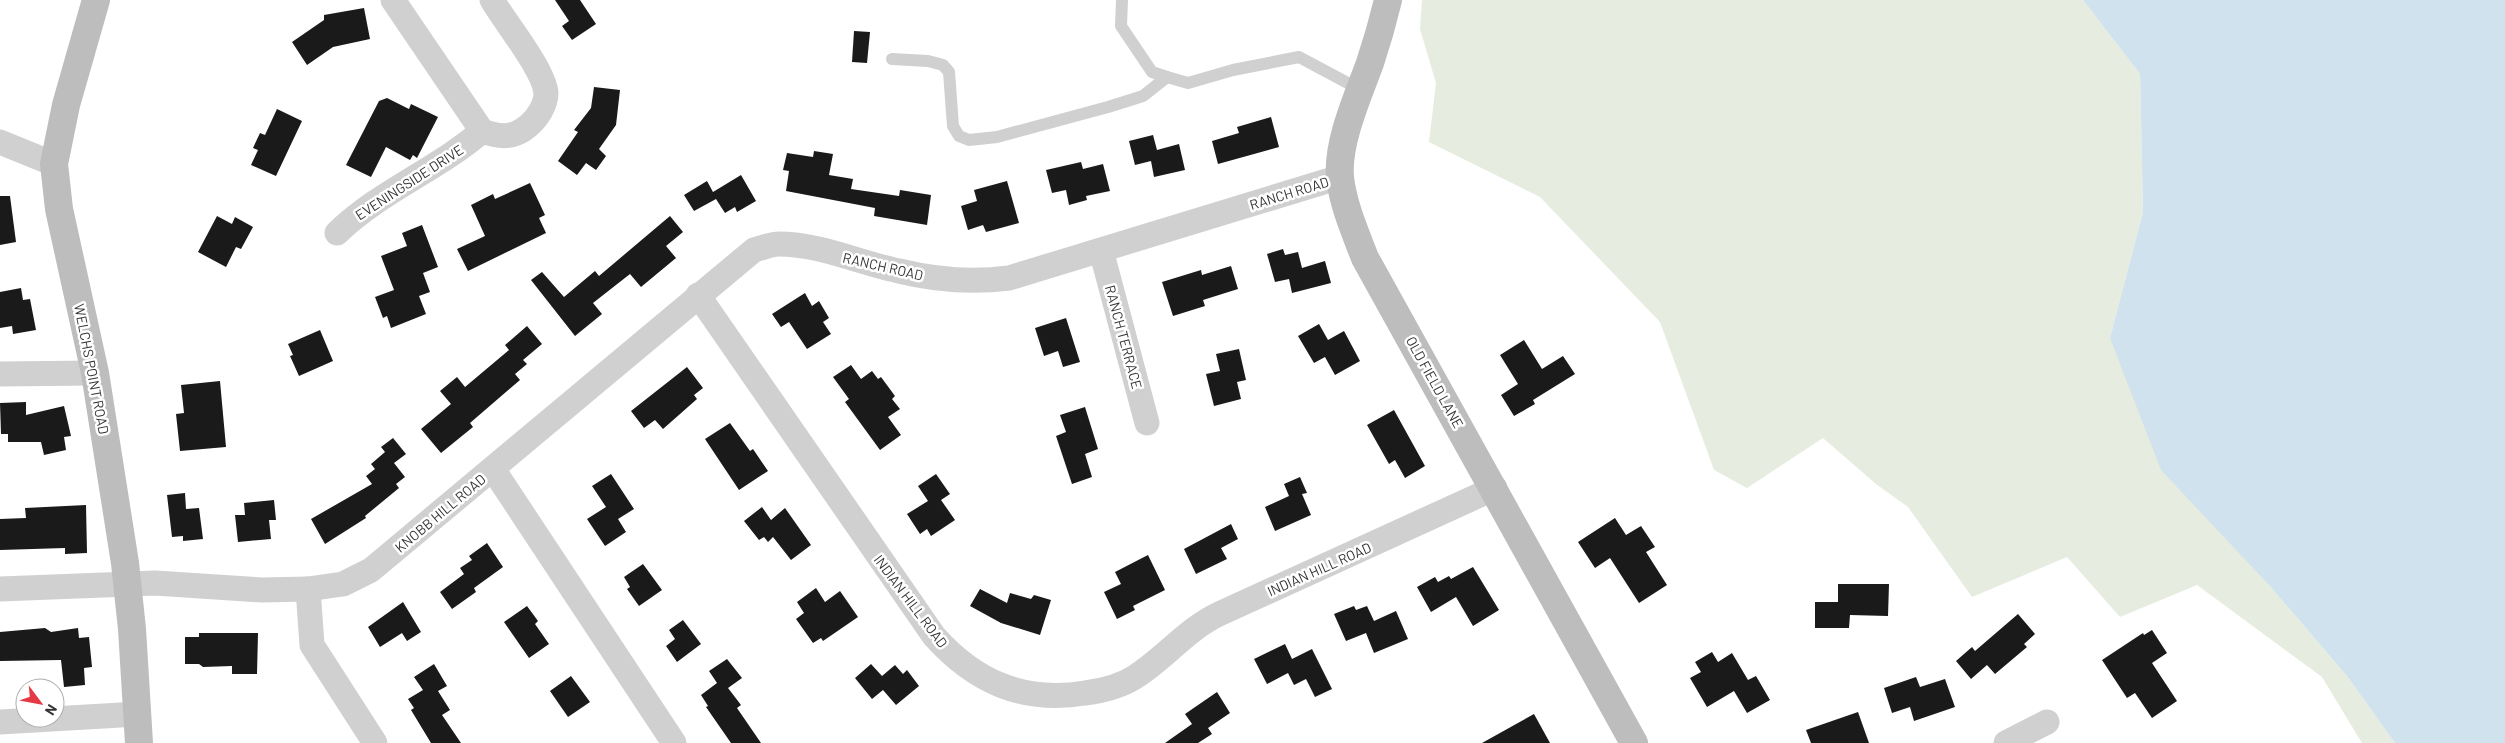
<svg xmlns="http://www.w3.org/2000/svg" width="2505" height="743" viewBox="0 0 2505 743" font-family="Barlow,sans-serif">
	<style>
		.green { fill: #e6ecdf }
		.water { fill: #cfe2ee }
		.building { fill: #1a1a1a }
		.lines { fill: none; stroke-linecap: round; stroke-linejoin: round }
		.lane { stroke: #d0d0d0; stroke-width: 12 }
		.street { stroke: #d0d0d0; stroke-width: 25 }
		.secondary { stroke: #bdbdbd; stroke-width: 28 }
		.labels { text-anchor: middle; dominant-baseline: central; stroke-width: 5; stroke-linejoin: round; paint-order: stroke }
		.street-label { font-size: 14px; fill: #333; stroke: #fff }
	</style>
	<rect width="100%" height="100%" fill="#fff"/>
	<polygon class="green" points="1422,0 2083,0 2140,74 2143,212 2110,338 2269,585 2347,676 2395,743 2362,743 2322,677 2197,585 2120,617 2067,557 1972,597 1908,507 1876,484 1823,438 1747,488 1714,470 1660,322 1540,197 1429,142 1436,83 1420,29"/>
	<polygon class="water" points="2083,0 2505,0 2505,743 2395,743 2347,676 2269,585 2161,470 2110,338 2143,212 2140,74"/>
	<g class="building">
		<polygon points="555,0 580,0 596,24 572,40 562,26 569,21"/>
		<polygon points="364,8 370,39 333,47 307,65 292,42 324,20 324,15"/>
		<polygon points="854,31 870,32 867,63 852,62"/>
		<polygon points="594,87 620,90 616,125 599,149 606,156 596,170 586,163 577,175 558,161 578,132 574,130 591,108"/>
		<polygon points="387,98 409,109 411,104 438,117 417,158 413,155 410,160 386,147 371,177 346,165 379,101"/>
		<polygon points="277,109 302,121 276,176 251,165 258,150 253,148 260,133 265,135"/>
		<polygon points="1271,117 1279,147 1218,164 1212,141 1239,133 1237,127"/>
		<polygon points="1153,135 1157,150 1179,144 1185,170 1154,177 1151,161 1135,165 1129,141"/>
		<polygon points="814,151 833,154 829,175 853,179 851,189 899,196 900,190 931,195 927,225 874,216 875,208 786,191 789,171 783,170 787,153 813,157"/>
		<polygon points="1081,162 1083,169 1103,164 1110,191 1086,196 1087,200 1069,205 1066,190 1052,193 1046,170"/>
		<polygon points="741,175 756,201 737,212 735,207 725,213 716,199 694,211 684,195 707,181 713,192"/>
		<polygon points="1007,181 1019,223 986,232 983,225 968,230 961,206 977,201 974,190"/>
		<polygon points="530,183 545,215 539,218 546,233 468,271 457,249 485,236 471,205 493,194 495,199"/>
		<polygon points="0,196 10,196 16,242 0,245"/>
		<polygon points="217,216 232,224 235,217 253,227 241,249 236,247 226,267 198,252"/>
		<polygon points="670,216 683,232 666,246 676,258 641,287 630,274 593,303 602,314 575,336 531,280 542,272 564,297 595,271 599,276"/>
		<polygon points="422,225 438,267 423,273 430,292 419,296 426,314 391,328 387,316 383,318 375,297 394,290 381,256 407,246 402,233"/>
		<polygon points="1283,249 1285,255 1298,252 1302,268 1325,261 1331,283 1292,293 1289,279 1275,282 1267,254"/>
		<polygon points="1231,266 1238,289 1203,300 1205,306 1173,316 1162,282 1201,270 1202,275"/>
		<polygon points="21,288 23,300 30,299 36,330 13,334 12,326 0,328 0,292"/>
		<polygon points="805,293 812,306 819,301 829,318 823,322 831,334 807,349 789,322 781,327 772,314"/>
		<polygon points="1066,318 1080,362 1063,367 1058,351 1044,356 1035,328"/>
		<polygon points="1319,324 1328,340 1344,331 1360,361 1335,375 1325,357 1314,363 1298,336"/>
		<polygon points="527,326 542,344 523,360 527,364 515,374 520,380 470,423 473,427 441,453 421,429 451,404 440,391 457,377 465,387 509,350 505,345"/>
		<polygon points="320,330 333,361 299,376 290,356 293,355 288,344"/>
		<polygon points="1524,340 1542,369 1563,356 1575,374 1533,400 1535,404 1514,416 1501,395 1518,384 1500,355"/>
		<polygon points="1239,349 1246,380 1237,382 1241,399 1214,406 1206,374 1220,371 1216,354"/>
		<polygon points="851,365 861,379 872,371 878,379 881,377 895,396 892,399 900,409 888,417 901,435 880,450 845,402 849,399 833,377"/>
		<polygon points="687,367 703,388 694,395 697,399 663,429 655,420 644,428 631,411"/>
		<polygon points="220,381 226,447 180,451 176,414 184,413 181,385"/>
		<polygon points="26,402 26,415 64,406 71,436 64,437 66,450 44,455 41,442 8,442 8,434 1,434 0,403"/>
		<polygon points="1085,407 1098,449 1085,454 1092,477 1072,484 1056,436 1066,432 1060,415"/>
		<polygon points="1394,410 1425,466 1405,478 1395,460 1389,464 1367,425"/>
		<polygon points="730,423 750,451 753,449 768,471 739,490 705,439"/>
		<polygon points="393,438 406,454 394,463 405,477 396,484 399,488 365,516 366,518 325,544 311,519 372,484 366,476 375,469 371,464 385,452 381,447"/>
		<polygon points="611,474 634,509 618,519 626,532 605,546 587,519 606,507 592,486"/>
		<polygon points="936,474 950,494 941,500 955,520 931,536 927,529 920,534 907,514 928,501 918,486"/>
		<polygon points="1300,477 1307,493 1302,494 1311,515 1275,531 1265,507 1289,496 1284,484"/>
		<polygon points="185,493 186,509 199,508 203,539 183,541 183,536 172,537 167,495"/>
		<polygon points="274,500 276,520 269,520 271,539 238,542 235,515 245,515 244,503"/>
		<polygon points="86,505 87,553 65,554 65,548 0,550 0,519 26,518 25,508"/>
		<polygon points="762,507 771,520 785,508 811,545 791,560 773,537 768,542 764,537 759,540 744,521"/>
		<polygon points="1615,518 1626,535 1641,526 1655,547 1646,552 1667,585 1639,603 1610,558 1595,568 1578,542"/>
		<polygon points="1231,524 1238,539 1221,548 1227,559 1196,574 1184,549"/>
		<polygon points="487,543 503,567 474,588 476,592 452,609 440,592 464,574 460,568 472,560 469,556"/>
		<polygon points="1148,555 1165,590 1133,606 1135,610 1117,619 1104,592 1121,584 1115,572"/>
		<polygon points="643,564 662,590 639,606 627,589 630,587 624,577"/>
		<polygon points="1473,567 1499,610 1473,626 1456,597 1431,612 1417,587 1435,577 1438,582 1449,576 1451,579"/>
		<polygon points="1838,584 1889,584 1888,616 1850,615 1849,628 1815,628 1815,602 1838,602"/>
		<polygon points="816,588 825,602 840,591 858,617 823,641 821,638 813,643 796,619 804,613 797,602"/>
		<polygon points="980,589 1007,603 1010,593 1031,599 1034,595 1051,600 1040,635 1001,623 970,606"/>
		<polygon points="403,602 421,632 407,641 402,633 380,647 368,627"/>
		<polygon points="527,606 538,621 535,624 549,644 529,658 504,622"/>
		<polygon points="1354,606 1356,610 1367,606 1374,621 1396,611 1408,639 1374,653 1366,633 1346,641 1334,614"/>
		<polygon points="2018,614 2035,634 2024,644 2027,647 1995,674 1987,665 1971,679 1956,661 1972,647 1975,651"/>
		<polygon points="683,620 701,644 677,662 666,646 675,639 669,630"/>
		<polygon points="45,628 51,632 78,628 79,638 89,637 92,667 84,668 85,685 64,687 61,660 0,661 0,632"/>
		<polygon points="2152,630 2167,653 2152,663 2177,701 2152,718 2135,693 2127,698 2102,660 2143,633 2144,635"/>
		<polygon points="199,633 258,633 257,674 232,674 232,666 203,667 199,664 185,664 185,637 199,637"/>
		<polygon points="1285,644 1292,659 1312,649 1332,689 1315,697 1306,679 1294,685 1288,673 1267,684 1254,659"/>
		<polygon points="1712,652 1718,662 1732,653 1748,680 1756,676 1770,700 1747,713 1734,691 1707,707 1690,678 1701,672 1695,662"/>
		<polygon points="727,659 742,678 728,688 741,705 737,708 761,743 731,743 706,707 708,706 701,695 717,683 709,671"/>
		<polygon points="434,664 447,686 438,691 450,710 442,715 461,743 431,743 411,710 414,708 408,699 423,690 414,677"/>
		<polygon points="871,664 882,676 895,665 903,674 907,670 919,686 896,705 883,690 872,699 855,678"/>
		<polygon points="571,676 590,702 568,717 550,691"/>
		<polygon points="1916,677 1920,687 1945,679 1955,707 1914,721 1910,707 1892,713 1884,688"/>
		<polygon points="1217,692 1230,713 1208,728 1212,734 1198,743 1165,743 1192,724 1185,714"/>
		<polygon points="1858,712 1869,743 1811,743 1806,730"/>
		<polygon points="1534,714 1550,743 1482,743"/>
	</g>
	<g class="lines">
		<g class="lane">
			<polyline points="1122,0 1121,26 1152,72 1167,77 1188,83 1233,70 1299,57 1359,89"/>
			<polyline points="892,59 928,61 943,65 949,72 953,126 959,136 969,140 997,137 1108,107 1143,96 1167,77"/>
		</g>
		<g class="street">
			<path d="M393,0L482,131C499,137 513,139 528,126C537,119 546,105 546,93C544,70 505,22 492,0"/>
			<polyline points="0,142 54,164"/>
			<path d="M337,233C380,191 437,170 482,131"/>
			<polyline points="1101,250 1147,423"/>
			<path d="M698,295L934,636C975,682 1023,703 1085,693C1101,691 1121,686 1135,677C1165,658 1187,629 1219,614C1311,572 1403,530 1495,488"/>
			<polyline points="0,374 95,373"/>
			<polyline points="493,469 674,743"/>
			<path d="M0,589L155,583L262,590L308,589L343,584L371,570L754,250C762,248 771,244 779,244C820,244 860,263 899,271C936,280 971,283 1009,278L1340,177"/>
			<polyline points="308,589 312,645 375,743"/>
			<polyline points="0,722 138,714"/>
			<polyline points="2006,743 2047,722"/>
		</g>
		<g class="secondary">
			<polyline points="96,0 66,105 54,164 59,209 95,373 125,563 132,629 139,743"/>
			<path d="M1388,0C1383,21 1377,42 1370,63C1358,96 1337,142 1340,177C1343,205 1355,232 1365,258L1634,743"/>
		</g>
	</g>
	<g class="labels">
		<g class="street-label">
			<text transform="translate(409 182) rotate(-33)">EVENINGSIDE DRIVE</text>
			<text transform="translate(1289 193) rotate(-17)">RANCH ROAD</text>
			<text transform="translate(883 266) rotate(13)">RANCH ROAD</text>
			<text transform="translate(1124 337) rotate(75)">RANCH TERRACE</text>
			<text transform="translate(92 369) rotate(79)">WELCHS POINT ROAD</text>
			<text transform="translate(1435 382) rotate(61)">OLD FIELD LANE</text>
			<text transform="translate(440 513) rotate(-40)">KNOBB HILL ROAD</text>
			<text transform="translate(1319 569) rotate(-24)">INDIAN HILL ROAD</text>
			<text transform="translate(911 601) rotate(53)">INDIAN HILL ROAD</text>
		</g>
	</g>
	<g transform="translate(40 703) rotate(122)"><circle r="24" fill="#ffffff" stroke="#adadad"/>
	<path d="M0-4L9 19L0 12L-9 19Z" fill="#e63946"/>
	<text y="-8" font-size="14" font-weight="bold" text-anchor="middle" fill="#333333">N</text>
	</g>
</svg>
